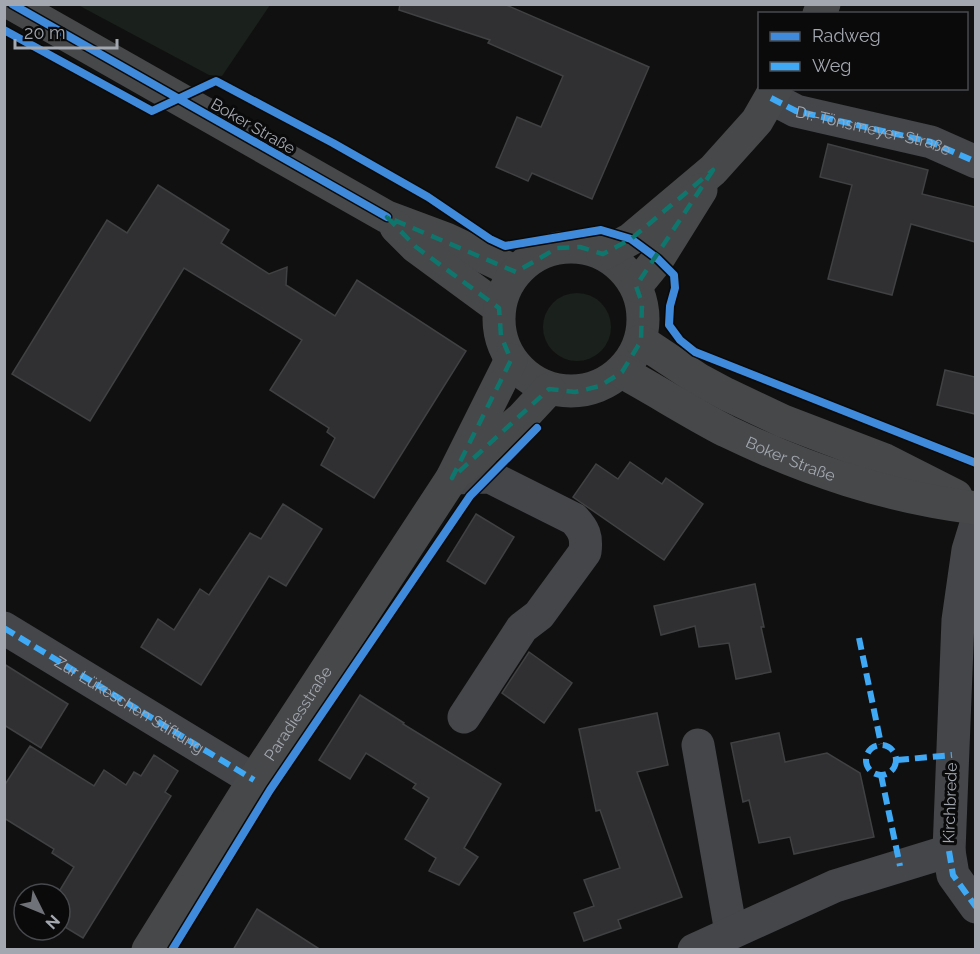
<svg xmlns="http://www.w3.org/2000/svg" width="980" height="954" viewBox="0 0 980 954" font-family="Raleway,sans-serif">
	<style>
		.green { fill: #1a201b }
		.building { fill: #303032; stroke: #404143; stroke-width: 1.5 }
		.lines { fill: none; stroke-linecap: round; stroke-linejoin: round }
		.minor { stroke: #444649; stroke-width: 33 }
		.major { stroke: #47484a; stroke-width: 33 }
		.quiet { stroke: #3fa9f5; stroke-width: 6; stroke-dasharray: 12 6; stroke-linecap: butt }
		.cycleway-casing { stroke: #0a0a0b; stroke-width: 11 }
		.cycleway { stroke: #408adc; stroke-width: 8 }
		.marked { fill: none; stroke: #0f766e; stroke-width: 4.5; stroke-dasharray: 12 8; stroke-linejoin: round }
		.labels { text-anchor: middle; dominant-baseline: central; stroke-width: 6; stroke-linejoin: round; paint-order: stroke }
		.street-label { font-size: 16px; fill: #a2a7b0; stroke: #0a0a0b }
	</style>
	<rect width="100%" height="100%" fill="#101010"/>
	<g class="green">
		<polygon points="78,5 270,5 222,76 209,75"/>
		<circle cx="577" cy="327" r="34"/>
	</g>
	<g class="building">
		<polygon points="400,4 504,4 649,67 592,199 532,173 528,181 496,167 517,117 541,127 563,76 488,43 490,40 399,10"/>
		<polygon points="828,144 928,170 922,194 975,207 975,242 911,224 892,295 828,279 852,185 820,177"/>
		<polygon points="158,185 229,230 221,243 269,274 287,267 286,285 335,316 357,280 466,351 374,498 321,465 335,438 327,432 329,428 270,390 302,340 184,268 90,421 12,374 107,220 127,233"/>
		<polygon points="945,370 975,377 975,414 937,405"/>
		<polygon points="630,462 662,484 666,478 703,504 664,560 573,497 596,464 618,479"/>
		<polygon points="283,504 322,529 286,586 269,576 201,685 141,647 158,619 174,630 200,589 209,595 250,533 261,539"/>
		<polygon points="476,514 514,537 485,584 447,561"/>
		<polygon points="755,584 764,627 761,627 771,672 736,679 729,643 699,647 695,626 661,635 654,606"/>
		<polygon points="529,652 572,683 544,723 502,693"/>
		<polygon points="4,664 68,704 41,748 4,725"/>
		<polygon points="360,695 404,723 403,724 501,784 464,848 478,857 459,885 429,871 436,858 405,839 429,798 413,788 416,784 366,753 350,779 319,760"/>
		<polygon points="657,713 668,765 637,772 682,897 618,920 621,928 584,941 574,913 594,906 584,880 620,868 600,810 596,811 579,729"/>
		<polygon points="779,733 785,762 827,753 860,773 874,837 794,854 790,837 759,843 749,800 743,802 731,743"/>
		<polygon points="30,746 94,786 104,770 126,785 134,772 141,776 154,755 178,771 165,792 171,796 83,938 60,924 60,890 74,867 52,853 54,849 4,818 4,786"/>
		<polygon points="257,909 321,950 233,950"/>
	</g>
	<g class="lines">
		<g class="minor">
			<polyline points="771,98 796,111 931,142 976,162"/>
			<path d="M452,478L490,477L574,519C584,530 587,536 585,552L539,615L522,628L464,717"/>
			<polyline points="976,524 968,550 958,620 949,851 953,875 976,907"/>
			<path id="s1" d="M4,628L254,780"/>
			<polyline points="698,745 731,932"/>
			<polyline points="694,950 835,886 949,851"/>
		</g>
		<g class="major">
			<polyline points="12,4 387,217 446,239 516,272"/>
			<polyline points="819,14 824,4"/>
			<polyline points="396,227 416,247 499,308"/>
			<circle cx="571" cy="319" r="72"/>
			<polyline points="603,254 631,239 713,170 757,121 776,88"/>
			<polyline points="636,286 658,259 701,190"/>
			<polyline points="641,341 698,379 726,394 783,421 885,460 956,496"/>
			<path id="s2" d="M622,372C657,391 691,413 726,431C807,470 886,497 976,508"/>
			<polyline points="462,469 522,418 549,389"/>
			<path id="s3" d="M148,950L254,780L452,478L511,360"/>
		</g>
		<g class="quiet">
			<path id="s4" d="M771,98L796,111L931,142L976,162"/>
			<polyline points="4,628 254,780"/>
			<polyline points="859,638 881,744"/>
			<circle cx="881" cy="760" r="15"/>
			<polyline points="897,760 952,755"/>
			<polyline points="881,775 900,866"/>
			<polyline points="949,851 953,875 976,907"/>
		</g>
		<defs>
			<g id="cycleway">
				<polyline points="12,4 387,217"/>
				<polyline points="4,30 152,111 216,81 333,143 428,197 490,239 505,246 601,230 631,239 658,259 674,275 675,288 670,306 669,325 680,340 695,352 976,463"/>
				<polyline points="172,950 270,790 470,496 537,428"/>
			</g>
		</defs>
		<use href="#cycleway" class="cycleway-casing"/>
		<use href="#cycleway" class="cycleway"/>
	</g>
	<path class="marked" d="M713,170L636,286L642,303L641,341L622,372L600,386L575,392L549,389L452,478L511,360L501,336L499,308L416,247L387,217L516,272L557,248L580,247L603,254L631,239Z"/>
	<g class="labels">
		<g class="street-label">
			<text transform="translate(253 126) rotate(30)">Boker Straße</text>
			<text stroke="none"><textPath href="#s4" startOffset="108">Dr.-Tönsmeyer-Straße</textPath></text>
			<text stroke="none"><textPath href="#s2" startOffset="190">Boker Straße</textPath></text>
			<text stroke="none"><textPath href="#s1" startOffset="147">Zur Lükeschen Stiftung</textPath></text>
			<text stroke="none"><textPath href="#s3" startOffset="280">Paradiesstraße</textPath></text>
			<text transform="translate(950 803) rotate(-88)">Kirchbrede</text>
		</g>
	</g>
	<rect width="980" height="954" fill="none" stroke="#a2a7b0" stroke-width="12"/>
	<rect x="758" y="12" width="210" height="78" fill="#0a0a0b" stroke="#47494d" stroke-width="1.5"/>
	<rect x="770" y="32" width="30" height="9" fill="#408adc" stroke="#47494d" stroke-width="1.5"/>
	<text x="812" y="42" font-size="18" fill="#a2a7b0">Radweg</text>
	<rect x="770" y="62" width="30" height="9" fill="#3fa9f5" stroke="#47494d" stroke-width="1.5"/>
	<text x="812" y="72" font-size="18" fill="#a2a7b0">Weg</text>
	<g transform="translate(42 912) rotate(133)"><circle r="28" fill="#0a0a0b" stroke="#47494d" stroke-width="1.5"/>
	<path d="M0-4.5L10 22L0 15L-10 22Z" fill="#6f7278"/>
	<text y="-9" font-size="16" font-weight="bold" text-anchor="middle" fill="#a2a7b0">N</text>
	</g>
	<path d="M15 39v9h102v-9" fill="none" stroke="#a2a7b0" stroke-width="3"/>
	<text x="24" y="39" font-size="18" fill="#a2a7b0" stroke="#0a0a0b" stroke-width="4.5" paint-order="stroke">20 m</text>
</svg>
